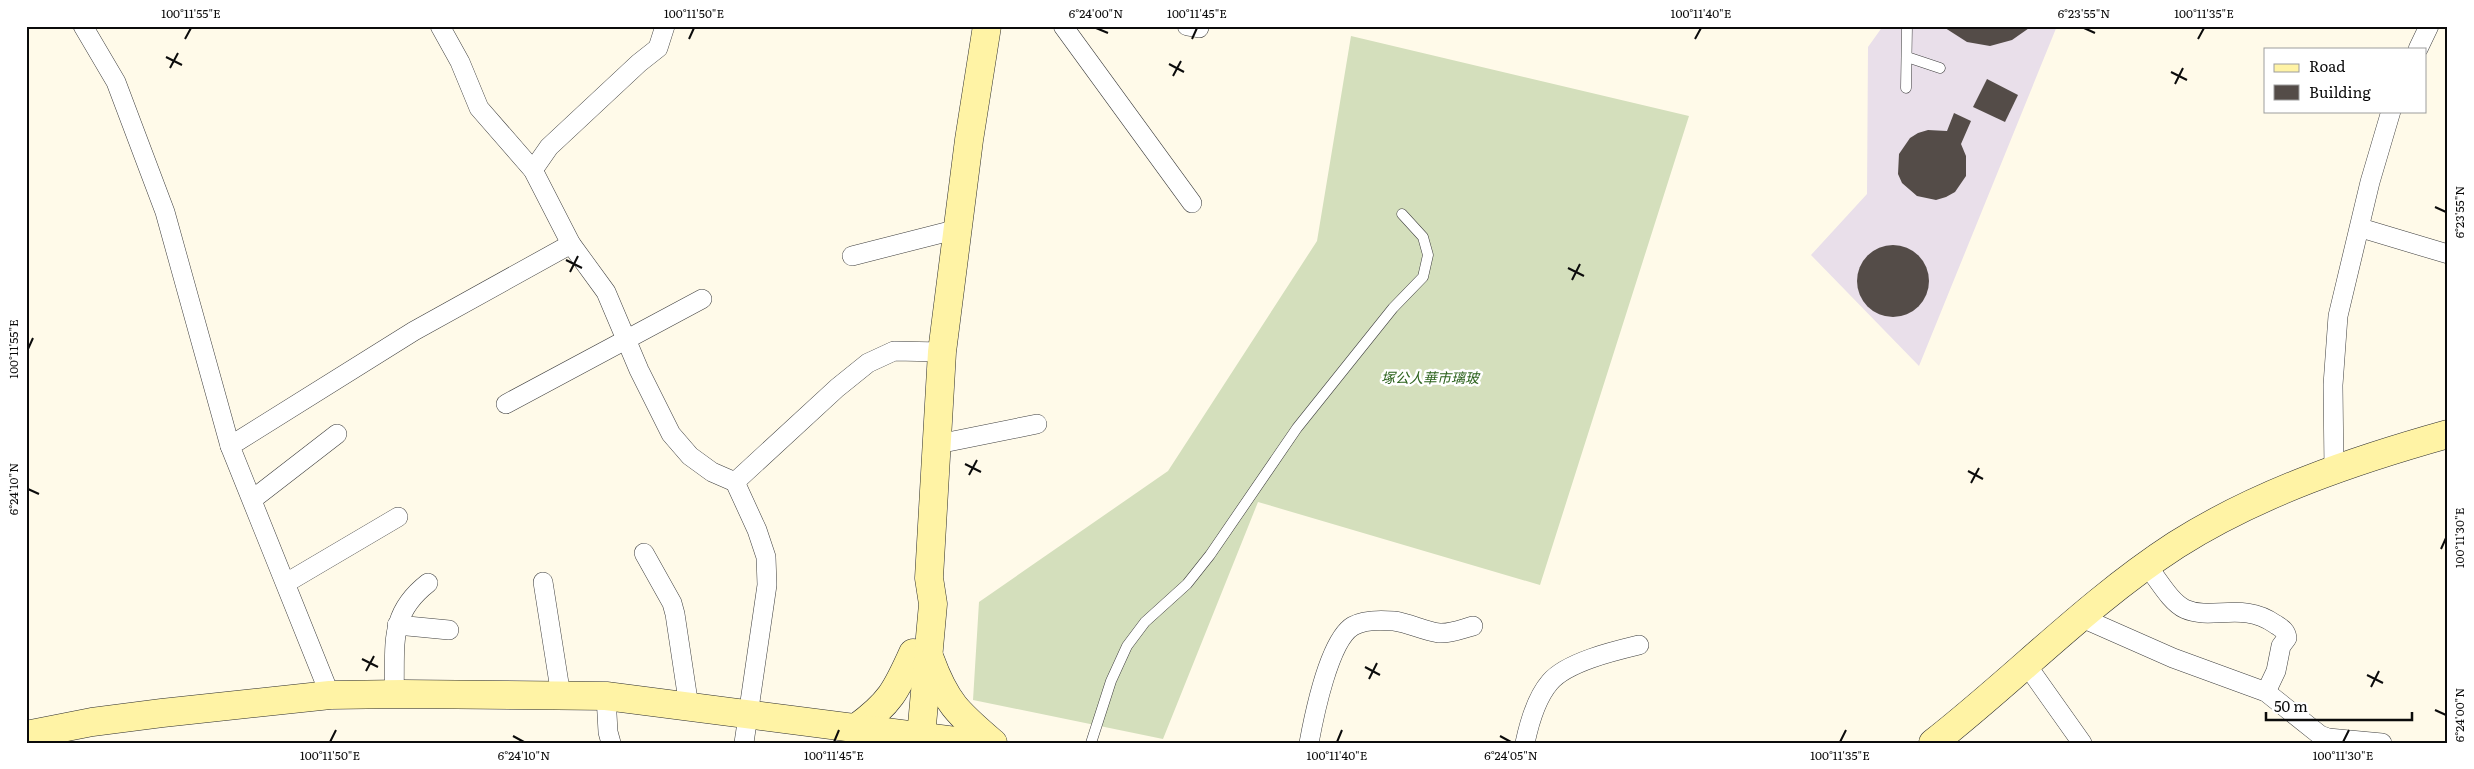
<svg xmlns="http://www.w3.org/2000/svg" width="2474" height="769" viewBox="0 0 2474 769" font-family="Literata,'Noto Sans SC',serif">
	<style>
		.industrial { fill: #e9dfea }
		.cemetery { fill: #d4dfbc }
		.building { fill: #544c48 }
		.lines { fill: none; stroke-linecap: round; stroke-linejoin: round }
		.lane-casing { stroke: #3e3e3e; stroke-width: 11 }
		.street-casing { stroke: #3e3e3e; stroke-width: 20 }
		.secondary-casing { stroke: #2d2d2d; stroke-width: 29 }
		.lane { stroke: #fff; stroke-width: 10 }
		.street { stroke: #fff; stroke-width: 19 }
		.secondary { stroke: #fff3a5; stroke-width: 28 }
		.ticks { fill: none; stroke: #0b0b0b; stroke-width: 2 }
		.labels { text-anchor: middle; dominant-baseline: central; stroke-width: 5; stroke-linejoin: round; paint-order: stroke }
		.park-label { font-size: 14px; font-style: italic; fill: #2c621d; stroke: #fff }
		.neatline { fill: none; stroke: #0b0b0b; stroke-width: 2 }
		.ticks-label { font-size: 12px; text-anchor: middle; fill: #0b0b0b }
	</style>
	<rect width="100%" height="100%" fill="#fffae9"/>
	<polygon class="industrial" points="1883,26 2057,26 1919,366 1811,255 1867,194 1868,47"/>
	<polygon class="cemetery" points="1351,36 1689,116 1540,585 1258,502 1163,739 973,700 979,602 1168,471 1317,241"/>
	<g class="building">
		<polygon points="1942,26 2032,26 2012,40 1990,46 1967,42"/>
		<polygon points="1987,79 2018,95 2005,122 1973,107"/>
		<polygon points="1954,113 1971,121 1961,144 1966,156 1966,176 1955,192 1946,197 1936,200 1917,196 1902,183 1898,174 1899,154 1910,138 1918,133 1928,130 1947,131"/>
		<circle cx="1893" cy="281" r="36"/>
	</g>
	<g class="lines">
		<defs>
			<g id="lane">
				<polyline points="1907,57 1940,68"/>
				<polyline points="1906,88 1907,26"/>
				<polyline points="1091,743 1111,681 1127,646 1145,622 1187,584 1210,555 1297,428 1393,308 1423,277 1428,255 1423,237 1402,214"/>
			</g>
			<g id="street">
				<polyline points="83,26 116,82 165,212 230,446"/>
				<polyline points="440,26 460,62 479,108 533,170 571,244 606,292 639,370 671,434 690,456 712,472 735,482 757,530 766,557 767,585 744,743"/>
				<polyline points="1063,26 1192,203"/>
				<polyline points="1187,26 1199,28"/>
				<polyline points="2418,49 2429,26"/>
				<polyline points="533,170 549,147 639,63 658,48 665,26"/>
				<polyline points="2361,228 2448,254"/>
				<polyline points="852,256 958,229"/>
				<polyline points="506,404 702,299"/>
				<polyline points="938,444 1037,424"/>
				<polyline points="2334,471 2333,385 2338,316 2370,182 2391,111"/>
				<polyline points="735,482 837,388 868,363 894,351 942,352"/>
				<polyline points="253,499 337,434"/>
				<polyline points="644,553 672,603 675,614 689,707"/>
				<path d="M2147,566C2158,579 2170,602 2185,609C2212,621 2243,601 2275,624C2281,628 2286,630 2287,638L2281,646L2276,671L2266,692"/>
				<polyline points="543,582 561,696"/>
				<polyline points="286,583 398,517"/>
				<polyline points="2080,617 2173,658 2266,692 2320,735 2328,738 2382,743"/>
				<polyline points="397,625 449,630"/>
				<polyline points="2026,664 2082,743"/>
				<path d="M394,694C396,646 387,615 428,583"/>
				<polyline points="330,695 230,446 414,331 571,244"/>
				<polyline points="606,696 608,732 611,743"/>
				<path d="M1309,743C1314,716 1329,640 1353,626C1363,620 1382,620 1394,621C1409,623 1424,631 1439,633C1450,634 1462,629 1473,626"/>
				<path d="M1525,743C1529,724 1537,697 1550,682C1567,662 1614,651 1639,645"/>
			</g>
			<g id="secondary">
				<path d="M930,659C946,703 958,713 993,743"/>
				<path d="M856,728C890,703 896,691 913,653"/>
				<polyline points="26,735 92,722 162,713 330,695 403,694 606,696 971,743"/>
				<polyline points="921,736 933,604 929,578 942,352 969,140 987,26"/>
				<path d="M1933,743C2015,679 2088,602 2176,545C2258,493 2355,460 2448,434"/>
			</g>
		</defs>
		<use href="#lane" class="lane-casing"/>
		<use href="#street" class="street-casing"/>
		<use href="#secondary" class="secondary-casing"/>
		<use href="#lane" class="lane"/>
		<use href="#street" class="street"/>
		<use href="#secondary" class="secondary"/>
	</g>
	<path class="ticks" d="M1096,28L1108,33M2084,28L2095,33M185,39L191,28M689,39L694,28M1192,39L1197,28M1695,39L1701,28M2198,39L2204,28M166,57L182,65M1169,64L1184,72M170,68L178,53M2171,72L2187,80M1173,76L1181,61M2175,84L2183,68M2435,207L2446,212M566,260L582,268M1568,268L1584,276M570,272L578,256M1572,280L1580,264M28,349L33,338M965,464L981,472M1968,471L1983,479M969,475L977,460M1971,483L1979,468M28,489L39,494M2441,549L2446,538M362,659L378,667M1365,667L1380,675M366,671L374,656M2367,675L2383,683M1369,679L1377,663M2371,687L2379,671M2435,710L2446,715M513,736L524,742M1500,736L1511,742M330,742L336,730M834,742L839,730M1337,742L1342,730M1840,742L1846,730M2343,742L2349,730"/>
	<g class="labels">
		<g class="park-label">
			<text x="1430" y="377">塚公人華市璃玻</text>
		</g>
	</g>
	<rect width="2474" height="769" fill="none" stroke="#ffffff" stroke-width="55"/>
	<rect x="2264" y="48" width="162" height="65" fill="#ffffff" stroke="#9d9d9d"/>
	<rect x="2274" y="64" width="25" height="8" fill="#fff3a5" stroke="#9d9d9d"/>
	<text x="2309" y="72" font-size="15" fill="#0b0b0b">Road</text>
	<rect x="2274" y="85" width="25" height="15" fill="#544c48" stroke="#9d9d9d"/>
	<text x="2309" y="98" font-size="15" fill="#0b0b0b">Building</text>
	<path d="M2266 712v8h146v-8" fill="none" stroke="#0b0b0b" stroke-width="2.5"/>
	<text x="2274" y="712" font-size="15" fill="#0b0b0b" stroke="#ffffff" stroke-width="4" paint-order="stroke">50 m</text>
	<rect x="28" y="28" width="2418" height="714" class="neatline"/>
	<g class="ticks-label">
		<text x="191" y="18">100°11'55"E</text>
		<text x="694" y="18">100°11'50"E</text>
		<text x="1096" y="18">6°24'00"N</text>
		<text x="1197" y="18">100°11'45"E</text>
		<text x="1701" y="18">100°11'40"E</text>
		<text x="2084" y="18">6°23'55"N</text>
		<text x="2204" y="18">100°11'35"E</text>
		<text transform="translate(2460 212) rotate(-90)" y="4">6°23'55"N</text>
		<text transform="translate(14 349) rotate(-90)" y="4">100°11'55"E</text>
		<text transform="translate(14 489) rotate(-90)" y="4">6°24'10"N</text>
		<text transform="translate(2460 538) rotate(-90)" y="4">100°11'30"E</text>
		<text transform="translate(2460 715) rotate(-90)" y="4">6°24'00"N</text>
		<text x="330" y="760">100°11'50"E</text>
		<text x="524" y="760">6°24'10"N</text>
		<text x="834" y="760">100°11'45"E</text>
		<text x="1337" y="760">100°11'40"E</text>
		<text x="1511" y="760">6°24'05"N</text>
		<text x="1840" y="760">100°11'35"E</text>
		<text x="2343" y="760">100°11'30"E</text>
	</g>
</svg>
